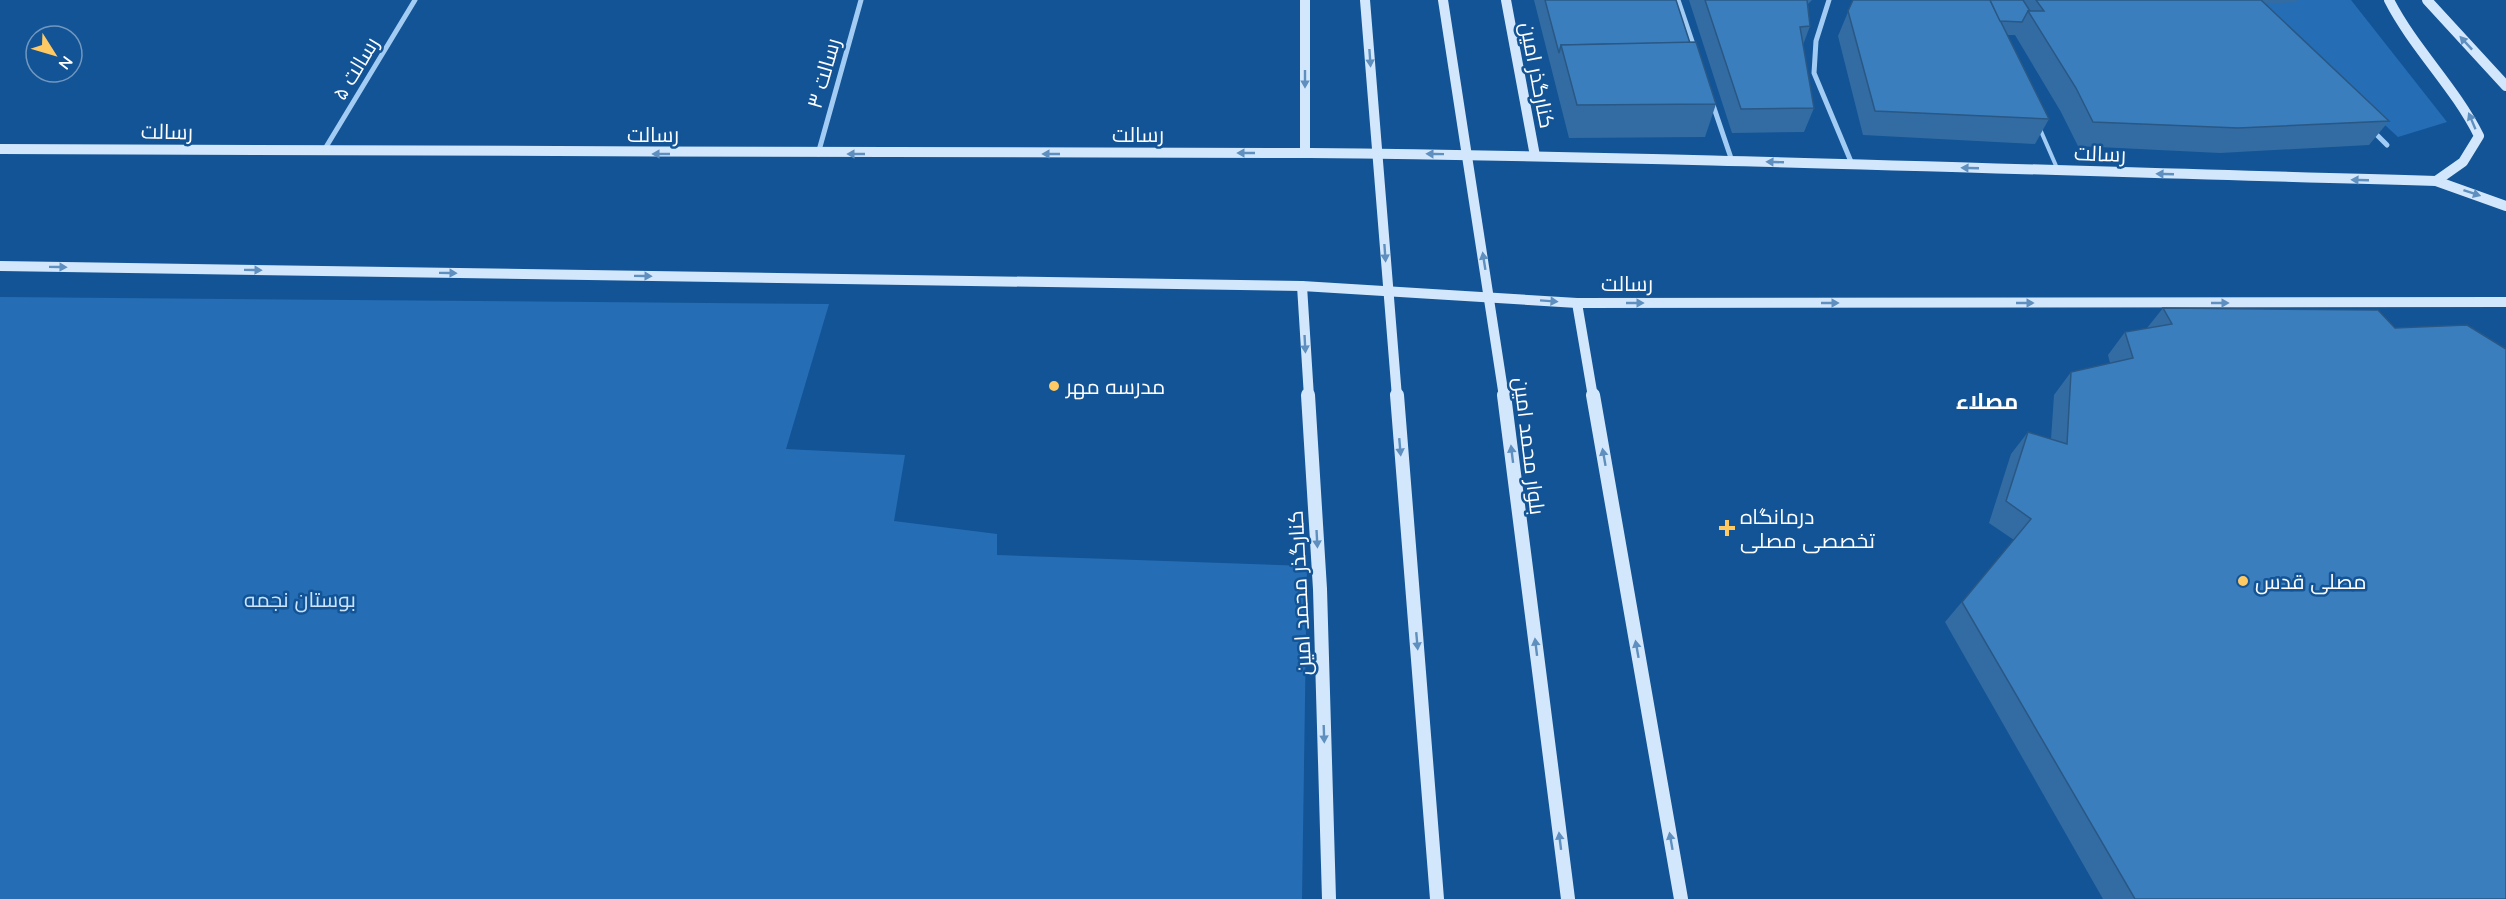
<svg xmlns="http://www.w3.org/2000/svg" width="2506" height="899" viewBox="0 0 2506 899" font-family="Quicksand,Cairo,sans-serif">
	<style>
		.green { fill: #256eb5 }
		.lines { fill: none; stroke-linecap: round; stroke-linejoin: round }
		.lane { stroke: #a2ccf3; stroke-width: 4 }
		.street { stroke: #a2ccf3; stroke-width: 5 }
		.secondary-far1 { stroke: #d2e7fc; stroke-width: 10 }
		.secondary { stroke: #d2e7fc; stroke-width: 14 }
		.secondary-bridge-far1 { stroke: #d2e7fc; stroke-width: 10 }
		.secondary-bridge { stroke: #d2e7fc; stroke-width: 14 }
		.wall { fill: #336ca3 }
		.building { fill: #3b7ebe; stroke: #295885; stroke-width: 1.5 }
		.oneway { fill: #5f8fbf }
		.poi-dot { fill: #ffc964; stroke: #135496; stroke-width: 2 }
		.labels { text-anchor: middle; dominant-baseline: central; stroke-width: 5; stroke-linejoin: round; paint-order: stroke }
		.street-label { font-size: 21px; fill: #fff; stroke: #135496 }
		.poi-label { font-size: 21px; fill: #fff; stroke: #135496; text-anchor: start }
		.park-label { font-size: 21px; fill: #cae4fd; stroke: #135496 }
		.neighbourhood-label { font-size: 22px; font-weight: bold; fill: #fff; stroke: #135496 }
	</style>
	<rect width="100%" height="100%" fill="#135496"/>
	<g class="green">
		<polygon points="2295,0 2351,0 2447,122 2398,137 2254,5"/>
		<polygon points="0,297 829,304 786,449 905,455 894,521 997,534 997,555 1307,566 1302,899 0,899"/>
	</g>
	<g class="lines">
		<polyline class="lane" points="2040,129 2057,168"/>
		<g class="street">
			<polyline points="1678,0 1695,50"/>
			<polyline points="1829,0 1816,41 1814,73 1852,164"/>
			<polyline points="1712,102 1732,161"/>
			<polyline points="2372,130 2387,145"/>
			<polyline points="323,152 415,0"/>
			<polyline points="818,154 861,0"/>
		</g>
		<g class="secondary-far1">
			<polyline points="1305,0 1305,153"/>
			<polyline points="1506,0 1535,156"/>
			<polyline points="2427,0 2506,86"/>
			<path d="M0,149C437,154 873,149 1310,153C1685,157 2061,171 2436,181L2463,162L2479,136C2455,87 2414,49 2389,0"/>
			<polyline points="2436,181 2506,206"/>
			<polyline points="0,266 1302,286 1577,303 2506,302"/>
			<polyline points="1302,286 1309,397"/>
			<polyline points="1577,303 1593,397"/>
		</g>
		<g class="secondary">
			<polyline points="1308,395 1320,589 1329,899"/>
			<polyline points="1593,395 1681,899"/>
		</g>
		<g class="secondary-bridge-far1">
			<polyline points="1365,0 1397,397"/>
			<polyline points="1443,0 1504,397"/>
		</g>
		<g class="secondary-bridge">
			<polyline points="1397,395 1437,899"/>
			<polyline points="1504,395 1568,899"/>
		</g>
	</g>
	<g class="wall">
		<polygon points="1534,0 1676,0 1690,43 1716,104 1705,137 1569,138"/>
		<polygon points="1689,0 1812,0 1808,4 1810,26 1803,45 1814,108 1804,132 1732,133"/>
		<polygon points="1853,0 2298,0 2296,2 2265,4 2389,121 2369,145 2220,153 2078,146 2061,112 2015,35 2007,35 2049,119 2035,144 1863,135 1838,36"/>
		<polygon points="2163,308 2506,899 2103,899 1945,622 2014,540 1989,523 2011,454 2028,432 2051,439 2054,395 2071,372 2110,363 2108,355 2125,332 2147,328"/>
	</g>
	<g class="building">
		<polygon points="1545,0 1676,0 1690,43 1561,45 1559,53"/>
		<polygon points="1705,0 1807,0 1810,26 1800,27 1814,108 1741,109"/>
		<polygon points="1853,0 1990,0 2049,119 1875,111 1848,11"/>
		<polygon points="1990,0 2023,0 2030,11 2028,11 2022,22 2000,21"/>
		<polygon points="2036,0 2261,0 2389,121 2238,128 2093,122 2076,88 2028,11 2044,11"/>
		<polygon points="1696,42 1716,104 1577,105 1561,45"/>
		<polygon points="2163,308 2378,310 2395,328 2467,325 2506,349 2506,899 2135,899 1962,602 2031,519 2006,501 2028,432 2067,444 2071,372 2133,358 2125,332 2172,324"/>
	</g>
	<defs><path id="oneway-solid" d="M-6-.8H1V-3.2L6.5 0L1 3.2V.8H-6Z" transform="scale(1.5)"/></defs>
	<g class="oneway">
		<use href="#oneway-solid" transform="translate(2466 43) rotate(-133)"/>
		<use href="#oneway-solid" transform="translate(1370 58) rotate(86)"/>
		<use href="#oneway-solid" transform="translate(1305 79) rotate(90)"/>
		<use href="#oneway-solid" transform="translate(2472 121) rotate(-113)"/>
		<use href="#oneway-solid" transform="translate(1246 153) rotate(180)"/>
		<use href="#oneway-solid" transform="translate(661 154) rotate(-180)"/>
		<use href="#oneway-solid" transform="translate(856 154) rotate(180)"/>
		<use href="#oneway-solid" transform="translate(1051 154) rotate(180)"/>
		<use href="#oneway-solid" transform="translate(1435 154) rotate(-179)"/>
		<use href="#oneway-solid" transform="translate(1775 162) rotate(-178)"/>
		<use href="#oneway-solid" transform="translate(1970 168) rotate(-178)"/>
		<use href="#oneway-solid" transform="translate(2165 174) rotate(-178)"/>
		<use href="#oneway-solid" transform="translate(2360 180) rotate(-178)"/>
		<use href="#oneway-solid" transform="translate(2472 193) rotate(18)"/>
		<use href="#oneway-solid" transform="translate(1385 253) rotate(86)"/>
		<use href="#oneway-solid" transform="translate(1484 261) rotate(-99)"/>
		<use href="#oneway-solid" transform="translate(58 267) rotate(1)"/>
		<use href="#oneway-solid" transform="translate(253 270) rotate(1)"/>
		<use href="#oneway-solid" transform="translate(448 273) rotate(1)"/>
		<use href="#oneway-solid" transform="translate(643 276) rotate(1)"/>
		<use href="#oneway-solid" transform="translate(1549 301) rotate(4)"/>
		<use href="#oneway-solid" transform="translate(1635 303)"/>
		<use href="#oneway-solid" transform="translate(1830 303)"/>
		<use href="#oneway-solid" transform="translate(2025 303)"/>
		<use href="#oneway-solid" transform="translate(2220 303)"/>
		<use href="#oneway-solid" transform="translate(1305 344) rotate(87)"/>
		<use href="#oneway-solid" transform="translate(1400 447) rotate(85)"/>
		<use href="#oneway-solid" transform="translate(1512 454) rotate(-97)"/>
		<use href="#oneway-solid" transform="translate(1604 457) rotate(-100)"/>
		<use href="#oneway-solid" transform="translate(1317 539) rotate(87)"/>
		<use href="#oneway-solid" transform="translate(1417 641) rotate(85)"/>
		<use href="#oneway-solid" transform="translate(1536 647) rotate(-97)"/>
		<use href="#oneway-solid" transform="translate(1637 649) rotate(-100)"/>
		<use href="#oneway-solid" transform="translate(1324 734) rotate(88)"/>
		<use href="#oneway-solid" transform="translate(1560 841) rotate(-97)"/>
		<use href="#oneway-solid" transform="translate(1671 841) rotate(-100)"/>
	</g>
	<g class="poi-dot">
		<circle cx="1054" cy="386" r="6"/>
		<path d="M1724 519h6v6h6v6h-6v6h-6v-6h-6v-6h6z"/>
		<circle cx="2243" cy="581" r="6"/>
	</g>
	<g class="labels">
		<g class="street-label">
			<text transform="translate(355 68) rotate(-59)">رسالت ۵</text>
			<text transform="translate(823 73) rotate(-74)">رسالت ۳</text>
			<text transform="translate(1538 75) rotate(79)">کنارگذر امین</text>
			<text transform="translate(167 131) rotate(1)">رسالت</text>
			<text x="653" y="134">رسالت</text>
			<text x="1138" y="134">رسالت</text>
			<text transform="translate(2100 153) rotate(2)">رسالت</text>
			<text x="1627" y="283">رسالت</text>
			<text transform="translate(1530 446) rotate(83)">بلوار محمد امین</text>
			<text transform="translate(1299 593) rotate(-93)">کنارگذر محمد امین</text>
		</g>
		<g class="poi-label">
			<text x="1066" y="386">مدرسه مهر</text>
			<text x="1740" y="516">درمانگاه<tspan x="1740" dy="24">تخصصی مصلی</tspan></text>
			<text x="2255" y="581">مصلی قدس</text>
		</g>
		<g class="park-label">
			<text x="300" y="599">بوستان نجمه</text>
		</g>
		<g class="neighbourhood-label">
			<text x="1987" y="401">مصلاء</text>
		</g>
	</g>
	<g transform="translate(54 54) rotate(127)"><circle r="28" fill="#135496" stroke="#7198c0" stroke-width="1.5"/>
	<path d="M0-4.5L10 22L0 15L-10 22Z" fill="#ffc964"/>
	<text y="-9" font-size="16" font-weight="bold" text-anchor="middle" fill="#ffffff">N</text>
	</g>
</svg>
